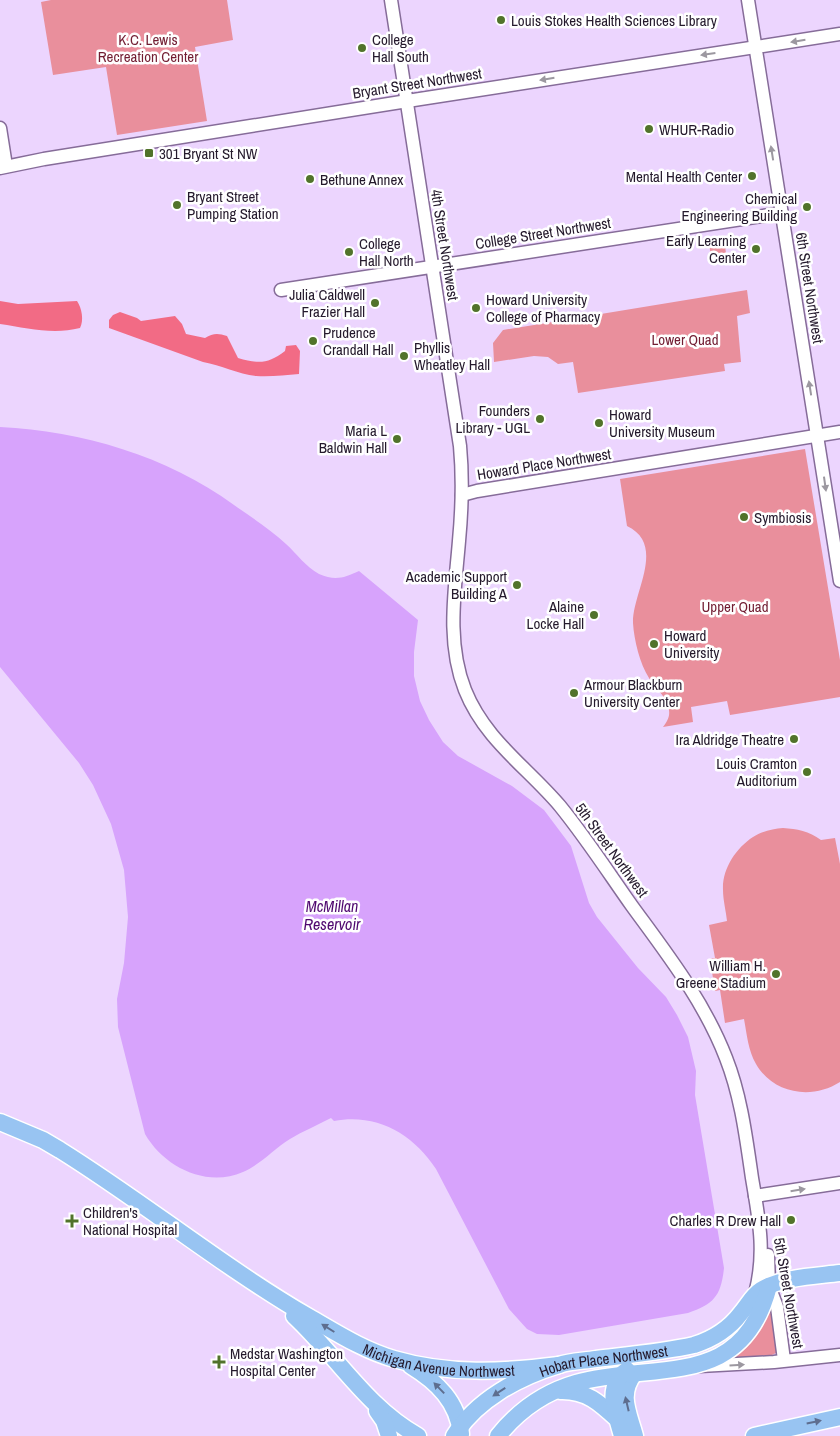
<svg xmlns="http://www.w3.org/2000/svg" width="840" height="1436" viewBox="0 0 840 1436" font-family="'Archivo Narrow',sans-serif">
	<style>
		.green { fill: #e98f9c }
		.forest { fill: #f26b85 }
		.water { fill: #d7a3fc }
		.lines { fill: none; stroke-linecap: round; stroke-linejoin: round }
		.minor-casing { stroke: #866c99; stroke-width: 15 }
		.major-casing { stroke: #fff; stroke-width: 19 }
		.minor { stroke: #fff; stroke-width: 12 }
		.major { stroke: #98c4f2; stroke-width: 16 }
		.oneway { fill: #9c98a0 }
		.oneway2 { fill: #5e6e8f }
		.poi-dot { fill: #51732b; stroke: #fff; stroke-width: 2 }
		.labels { text-anchor: middle; dominant-baseline: central; stroke-width: 5; stroke-linejoin: round; paint-order: stroke }
		.poi-label { font-size: 15px; fill: #24192c; stroke: #fff; text-anchor: start }
		.park-label { font-size: 15px; fill: #721d32; stroke: #fff }
		.street-label { font-size: 15px; fill: #24192c; stroke: #fff }
		.water-label { font-size: 16px; font-style: italic; fill: #4f086f; stroke: #fff }
	</style>
	<rect width="100%" height="100%" fill="#ecd5fe"/>
	<g class="green">
		<polygon points="51,0 227,0 233,40 195,47 207,121 117,135 106,67 53,75 41,2"/>
		<polygon points="724,236 726,254 711,256 708,238"/>
		<polygon points="747,290 750,313 737,316 741,362 724,364 725,371 578,393 573,362 558,364 548,357 534,356 494,362 493,343 503,330"/>
		<path d="M805,449L840,660V697L730,715L727,701L691,707L693,722L663,727C668,720 671,715 668,706C665,696 655,687 649,678C640,664 634,640 633,623C632,593 667,545 627,526L620,479Z"/>
		<path d="M783,828C797,829 809,831 821,840L835,838L840,864V1082C812,1100 773,1094 756,1064C748,1050 747,1035 744,1019L725,1023L720,990L715,991L710,959L715,958L709,925L727,921C726,911 723,900 723,890C722,869 736,848 753,837C762,831 773,829 783,828Z"/>
		<polygon points="771,1306 777,1348 776,1353 772,1355 732,1359 732,1357 746,1345 756,1334"/>
	</g>
	<g class="forest">
		<path d="M0,301L18,304L77,301C82,308 84,321 80,328C53,335 27,328 0,324Z"/>
		<path d="M120,312L137,318L141,321L175,316L182,324L186,334L205,338C213,333 218,333 227,336L238,358C259,364 268,364 285,351L286,346L296,345L300,351L299,374C285,375 271,377 256,376C238,374 221,365 203,362L109,328V320L113,315Z"/>
	</g>
	<path class="water" d="M0,427C82,431 167,456 234,505C251,517 271,530 286,544C297,554 306,567 319,574C335,581 344,578 359,571L418,620L414,652V676L420,701L429,720L443,742L458,756L512,786L544,810L571,846L589,903L597,917L638,968L666,997L677,1015L688,1037L696,1071L695,1095L724,1268C721,1296 714,1304 688,1313L559,1335L537,1334L527,1329L509,1309L436,1169C413,1134 377,1113 334,1121L331,1118C318,1125 303,1131 290,1139C274,1149 261,1164 243,1172C206,1188 164,1167 145,1134L118,1027L117,999L124,963L128,917L124,870L111,824L93,785L79,763L0,667Z"/>
	<g class="lines">
		<defs>
			<g id="minor">
				<path d="M391,0L460,446C463,478 462,509 459,541C455,590 446,642 465,690C485,740 527,767 560,806C586,838 608,872 632,906C667,954 704,1001 726,1058C741,1096 746,1137 752,1178C759,1220 766,1252 755,1294"/>
				<polyline points="748,0 840,581"/>
				<polyline points="0,128 6,166"/>
				<polyline points="0,168 44,159 420,99 840,34"/>
				<polyline points="281,290 782,213"/>
				<polyline points="462,495 477,491 840,432"/>
				<polyline points="755,1196 840,1183"/>
				<polyline points="768,1255 769,1286 777,1307 784,1360"/>
				<polyline points="700,1366 774,1362 840,1355"/>
			</g>
			<g id="major">
				<path id="s1" d="M0,1122L43,1140L60,1150C145,1203 223,1267 309,1317C337,1333 363,1350 394,1359C449,1375 503,1372 559,1365"/>
				<path d="M294,1316C336,1355 366,1407 418,1436"/>
				<path d="M411,1366C437,1382 458,1402 461,1434"/>
				<path d="M634,1374C618,1395 629,1413 635,1436"/>
				<path d="M560,1391C586,1390 600,1403 618,1420"/>
				<polyline points="377,1411 384,1421 389,1436"/>
				<path id="s2" d="M454,1436C476,1400 519,1377 559,1365C570,1361 584,1361 596,1359C629,1355 662,1352 694,1345C713,1339 729,1329 741,1313C748,1305 752,1296 761,1290C781,1277 817,1276 840,1273"/>
				<path d="M498,1436C518,1411 545,1392 576,1383C656,1361 742,1391 769,1286"/>
				<path d="M622,1436C616,1413 604,1387 627,1370"/>
				<polyline points="754,1436 840,1417"/>
			</g>
		</defs>
		<use href="#minor" class="minor-casing"/>
		<use href="#major" class="major-casing"/>
		<use href="#minor" class="minor"/>
		<use href="#major" class="major"/>
	</g>
	<defs><path id="oneway-solid" d="M-6-.8H1V-3.2L6.5 0L1 3.2V.8H-6Z" transform="scale(1.25)"/></defs>
	<g class="oneway">
		<use href="#oneway-solid" transform="translate(798 41) rotate(171)"/>
		<use href="#oneway-solid" transform="translate(708 54) rotate(172)"/>
		<use href="#oneway-solid" transform="translate(547 79) rotate(171)"/>
		<use href="#oneway-solid" transform="translate(772 153) rotate(-99)"/>
		<use href="#oneway-solid" transform="translate(810 388) rotate(-99)"/>
		<use href="#oneway-solid" transform="translate(825 484) rotate(82)"/>
		<use href="#oneway-solid" transform="translate(798 1190) rotate(-9)"/>
		<use href="#oneway-solid" transform="translate(737 1365) rotate(-4)"/>
	</g>
	<g class="oneway2">
		<use href="#oneway-solid" transform="translate(328 1328) rotate(-148)"/>
		<use href="#oneway-solid" transform="translate(439 1388) rotate(-134)"/>
		<use href="#oneway-solid" transform="translate(499 1392) rotate(147)"/>
		<use href="#oneway-solid" transform="translate(627 1404) rotate(-103)"/>
		<use href="#oneway-solid" transform="translate(814 1422) rotate(-12)"/>
	</g>
	<g class="poi-dot">
		<circle cx="501" cy="20" r="5"/>
		<circle cx="362" cy="48" r="5"/>
		<circle cx="649" cy="129" r="5"/>
		<rect x="144" y="148" width="10" height="10" rx="2.5"/>
		<circle cx="752" cy="176" r="5"/>
		<circle cx="310" cy="179" r="5"/>
		<circle cx="177" cy="205" r="5"/>
		<circle cx="807" cy="207" r="5"/>
		<circle cx="756" cy="249" r="5"/>
		<circle cx="349" cy="252" r="5"/>
		<circle cx="375" cy="303" r="5"/>
		<circle cx="476" cy="308" r="5"/>
		<circle cx="313" cy="341" r="5"/>
		<circle cx="404" cy="356" r="5"/>
		<circle cx="540" cy="419" r="5"/>
		<circle cx="599" cy="423" r="5"/>
		<circle cx="397" cy="439" r="5"/>
		<circle cx="744" cy="517" r="5"/>
		<circle cx="517" cy="585" r="5"/>
		<circle cx="594" cy="615" r="5"/>
		<circle cx="654" cy="644" r="5"/>
		<circle cx="574" cy="693" r="5"/>
		<circle cx="794" cy="739" r="5"/>
		<circle cx="807" cy="772" r="5"/>
		<circle cx="776" cy="974" r="5"/>
		<circle cx="791" cy="1220" r="5"/>
		<path d="M69.5 1213.5h5v5h5v5h-5v5h-5v-5h-5v-5h5z"/>
		<path d="M216.5 1354.5h5v5h5v5h-5v5h-5v-5h-5v-5h5z"/>
	</g>
	<g class="labels">
		<g class="poi-label">
			<text x="511" y="20">Louis Stokes Health Sciences Library</text>
			<text x="372" y="39">College<tspan x="372" dy="17">Hall South</tspan></text>
			<text x="659" y="129">WHUR-Radio</text>
			<text x="159" y="153">301 Bryant St NW</text>
			<text x="742" y="176" text-anchor="end">Mental Health Center</text>
			<text x="320" y="179">Bethune Annex</text>
			<text x="187" y="196">Bryant Street<tspan x="187" dy="17">Pumping Station</tspan></text>
			<text x="797" y="198" text-anchor="end">Chemical<tspan x="797" dy="17">Engineering Building</tspan></text>
			<text x="746" y="240" text-anchor="end">Early Learning<tspan x="746" dy="17">Center</tspan></text>
			<text x="359" y="243">College<tspan x="359" dy="17">Hall North</tspan></text>
			<text x="365" y="294" text-anchor="end">Julia Caldwell<tspan x="365" dy="17">Frazier Hall</tspan></text>
			<text x="486" y="299">Howard University<tspan x="486" dy="17">College of Pharmacy</tspan></text>
			<text x="323" y="332">Prudence<tspan x="323" dy="17">Crandall Hall</tspan></text>
			<text x="414" y="347">Phyllis<tspan x="414" dy="17">Wheatley Hall</tspan></text>
			<text x="530" y="410" text-anchor="end">Founders<tspan x="530" dy="17">Library - UGL</tspan></text>
			<text x="609" y="414">Howard<tspan x="609" dy="17">University Museum</tspan></text>
			<text x="387" y="430" text-anchor="end">Maria L<tspan x="387" dy="17">Baldwin Hall</tspan></text>
			<text x="754" y="517">Symbiosis</text>
			<text x="507" y="576" text-anchor="end">Academic Support<tspan x="507" dy="17">Building A</tspan></text>
			<text x="584" y="606" text-anchor="end">Alaine<tspan x="584" dy="17">Locke Hall</tspan></text>
			<text x="664" y="635">Howard<tspan x="664" dy="17">University</tspan></text>
			<text x="584" y="684">Armour Blackburn<tspan x="584" dy="17">University Center</tspan></text>
			<text x="784" y="739" text-anchor="end">Ira Aldridge Theatre</text>
			<text x="797" y="763" text-anchor="end">Louis Cramton<tspan x="797" dy="17">Auditorium</tspan></text>
			<text x="766" y="965" text-anchor="end">William H.<tspan x="766" dy="17">Greene Stadium</tspan></text>
			<text x="83" y="1212">Children's<tspan x="83" dy="17">National Hospital</tspan></text>
			<text x="781" y="1220" text-anchor="end">Charles R Drew Hall</text>
			<text x="230" y="1353">Medstar Washington<tspan x="230" dy="17">Hospital Center</tspan></text>
		</g>
		<g class="park-label">
			<text x="148" y="39">K.C. Lewis<tspan x="148" dy="17">Recreation Center</tspan></text>
			<text x="685" y="339">Lower Quad</text>
			<text x="735" y="606">Upper Quad</text>
		</g>
		<g class="street-label">
			<text transform="translate(417 83) rotate(-9)">Bryant Street Northwest</text>
			<text transform="translate(543 233) rotate(-9)">College Street Northwest</text>
			<text transform="translate(445 245) rotate(81)">4th Street Northwest</text>
			<text transform="translate(810 288) rotate(81)">6th Street Northwest</text>
			<text transform="translate(544 464) rotate(-9)">Howard Place Northwest</text>
			<text transform="translate(612 850) rotate(54)">5th Street Northwest</text>
			<text transform="translate(789 1293) rotate(80)">5th Street Northwest</text>
			<text stroke="none"><textPath href="#s1" startOffset="506">Michigan Avenue Northwest</textPath></text>
			<text stroke="none"><textPath href="#s2" startOffset="174">Hobart Place Northwest</textPath></text>
		</g>
		<g class="water-label">
			<text x="332" y="906">McMillan<tspan x="332" dy="18">Reservoir</tspan></text>
		</g>
	</g>
</svg>
